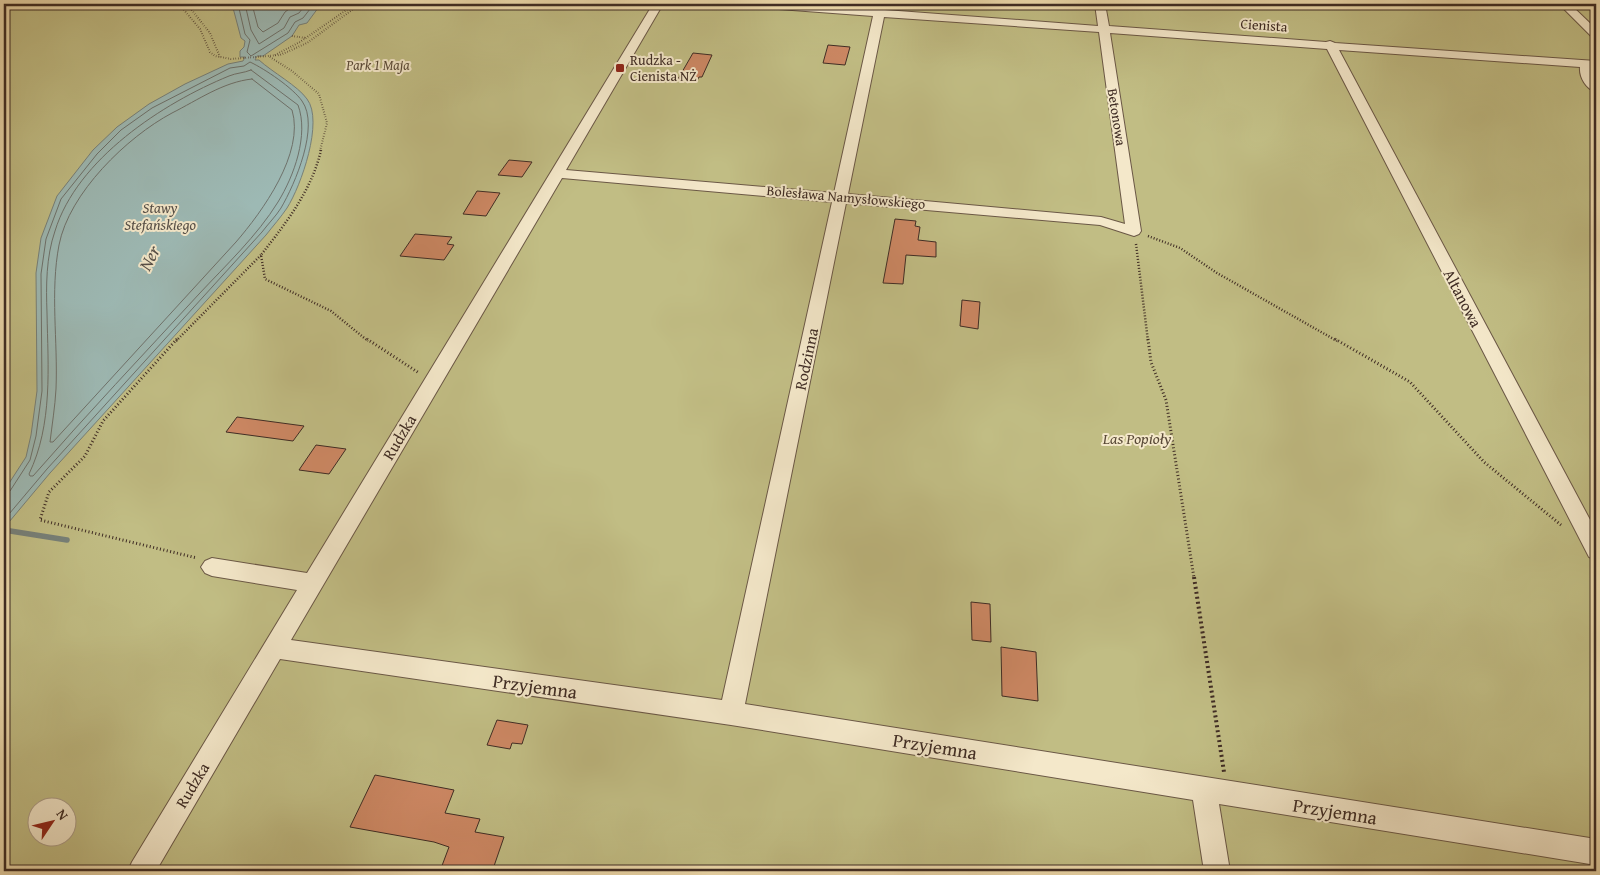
<svg xmlns="http://www.w3.org/2000/svg" width="1600" height="875" viewBox="0 0 1600 875" font-family="'Gentium Book Plus',serif">
	<style>
		.green { fill: #c1bd84; stroke: #807454; fill-rule: evenodd }
		.water { fill: #9db9b4; stroke: #77817a }
		.lines { fill: none; stroke-linecap: round; stroke-linejoin: round }
		.shore { stroke: #6e726c; stroke-width: 1 }
		.stream { stroke: #77817a; stroke-width: 5.5 }
		.building { fill: #cd8864; stroke: #3f2c24 }
		.minor-casing { stroke: #6b5846; stroke-width: 2 }
		.path-far3 { stroke: #3f2c24; stroke-width: 2; stroke-dasharray: 0.5 2; stroke-linecap: butt }
		.path-far2 { stroke: #3f2c24; stroke-width: 2.5; stroke-dasharray: 1 2; stroke-linecap: butt }
		.path-far1 { stroke: #3f2c24; stroke-width: 3; stroke-dasharray: 1 2.5; stroke-linecap: butt }
		.path { stroke: #3f2c24; stroke-width: 4; stroke-dasharray: 2 3; stroke-linecap: butt }
		.minor { fill: #f4e8ca; fill-rule: evenodd }
		.poi-dot { fill: #8f2418; stroke: #f4e8ca; stroke-width: 2 }
		.labels { text-anchor: middle; dominant-baseline: central; stroke-width: 4; stroke-linejoin: round; paint-order: stroke }
		.far-street-label { font-size: 14px; fill: #3f2c24; stroke: #f4e8ca }
		.far-poi-label { font-size: 14px; fill: #3f2c24; stroke: #f4e8ca; text-anchor: start }
		.far-park-label { font-size: 14px; font-style: italic; fill: #594937; stroke: #f4e8ca }
		.far-water-label { font-size: 15px; font-style: italic; fill: #564f48; stroke: #f4e8ca }
		.street-label { font-size: 16px; fill: #3f2c24; stroke: #f4e8ca }
		.park-label { font-size: 16px; font-style: italic; fill: #594937; stroke: #f4e8ca }
		.water-label { font-size: 18px; font-style: italic; fill: #564f48; stroke: #f4e8ca }
		.near-street-label { font-size: 19px; fill: #3f2c24; stroke: #f4e8ca }
	</style>
	<rect width="100%" height="100%" fill="#eedbad"/>
	<filter id="stains"><feTurbulence type="fractalNoise" baseFrequency=".004" numOctaves="4"/><feColorMatrix values="0 0 0 0 .2 0 0 0 0 .09 0 0 0 0 .02 0 0 0 .5 -.17"/></filter>
	<radialGradient id="worn" r=".72"><stop offset=".6" stop-color="#630" stop-opacity="0"/><stop offset="1" stop-color="#630" stop-opacity=".3"/></radialGradient>
	<path class="green" d="M4,4H1596V871H4ZM38,808H68V838H38Z"/>
	<path class="water" d="M232,4H321L307,23L299,25L292,36L263,56H257L255,60H259C272,72 298,86 307,99C324,121 301,186 287,208C281,217 273,226 266,235L50,473L4,528V491L26,457L31,435L37,391L36,273L41,238L57,196L93,150L117,127L149,104L185,84L228,64L243,61L245,57H240V51L244,47L245,41L241,38Z"/>
	<g class="lines">
		<g class="shore">
			<polyline points="238,4 245,34 250,40 247,52 251,56 288,33 295,22 303,18 314,4"/>
			<polyline points="245,4 251,30 259,44 284,28 290,17 299,13 306,4"/>
			<polyline points="252,4 258,27 263,32 278,23 285,12 296,4"/>
			<path d="M251,70L298,105C309,135 294,176 278,202C257,236 226,265 199,294C143,355 87,414 33,476H30L29,474C53,424 48,367 47,313C46,286 46,257 55,231C77,159 163,103 229,76C236,73 244,73 251,70Z"/>
			<path d="M252,79L292,110C305,153 262,212 236,242L53,442H50C52,425 55,407 56,389C58,341 50,292 59,245C69,193 127,137 172,113C198,100 223,82 252,79Z"/>
			<path d="M4,494L10,491L30,460L36,436L42,391L41,274L46,239L61,199L97,154L121,130L152,108L230,68L244,66L250,62C265,69 293,88 302,101C320,126 295,184 281,208C276,216 268,224 262,232L47,469L4,520"/>
		</g>
		<polyline class="stream" points="4,530 67,540"/>
	</g>
	<g class="building">
		<polygon points="828,45 850,47 845,65 823,63"/>
		<polygon points="693,53 712,55 702,77 699,77 697,81 678,79"/>
		<polygon points="509,160 532,162 522,177 498,175"/>
		<polygon points="477,191 500,193 486,216 463,214"/>
		<polygon points="895,219 916,221 915,226 920,227 918,240 936,242 936,257 906,255 903,284 883,283"/>
		<polygon points="415,234 452,237 447,244 454,245 444,260 400,256"/>
		<polygon points="962,300 980,302 978,329 960,326"/>
		<polygon points="237,417 304,426 293,441 226,432"/>
		<polygon points="316,445 346,449 329,474 299,470"/>
		<polygon points="971,602 990,604 991,642 972,640"/>
		<polygon points="1001,647 1036,652 1038,701 1002,696"/>
		<polygon points="497,720 528,725 522,744 512,743 510,749 487,745"/>
		<polygon points="375,775 454,790 445,813 480,819 475,832 504,837 493,869 477,866 476,871 440,871 449,847 434,842 350,827"/>
	</g>
	<g class="lines">
		<defs>
			<g id="minor">
				<path d="M653,4H663L566,170L834,193L873,16L751,7L746,4H793L874,10L876,4H886L885,10L1098,26L1095,4H1105L1109,26L1326,42L1330,41L1335,43L1596,61V69H1591L1592,75L1596,80V92C1586,89 1579,77 1580,67L1339,50L1596,531V560L1589,557L1327,49L1110,33L1141,231L1139,234L1134,236L1100,225L846,203L745,704L1596,839V865L1219,804L1230,871H1204L1193,800L731,725L280,659L156,871H128L132,862L297,590L212,576L205,573L201,567L205,561L212,558L307,573ZM884,17L1099,32L1125,224L1101,217L848,194ZM562,178L832,202L722,700L291,640Z"/>
				<polygon points="1559,4 1570,4 1596,29 1596,38 1592,37"/>
			</g>
		</defs>
		<use href="#minor" class="minor-casing"/>
		<g class="path-far3">
			<polyline points="179,4 200,29 210,52 215,56 231,59 280,55 307,43 360,4"/>
			<polyline points="187,4 210,33 220,57"/>
			<polyline points="292,36 306,38"/>
			<polyline points="275,55 300,42 355,4"/>
			<polyline points="270,57 292,71 319,94 327,123 320,151"/>
		</g>
		<g class="path-far2">
			<path d="M321,150C312,190 286,223 261,255L265,279L331,311L368,341"/>
			<polyline points="1148,236 1180,248 1217,273 1337,341"/>
			<polyline points="1136,244 1148,341"/>
			<polyline points="176,341 261,255"/>
		</g>
		<g class="path-far1">
			<polyline points="177,339 103,421 85,456 49,492 40,520 197,558"/>
			<polyline points="367,339 419,373"/>
			<polyline points="1148,339 1151,362 1166,400 1194,578"/>
			<polyline points="1335,339 1410,382 1484,462 1561,525"/>
		</g>
		<polyline class="path" points="1194,577 1224,772"/>
		<use href="#minor" class="minor"/>
	</g>
	<rect class="poi-dot" x="615" y="63" width="10" height="10" rx="2.5"/>
	<g class="labels">
		<g class="far-street-label">
			<text transform="translate(1264 25) rotate(4)">Cienista</text>
			<text transform="translate(1117 117) rotate(81)">Betonowa</text>
			<text transform="translate(846 197) rotate(5)">Bolesława Namysłowskiego</text>
		</g>
		<g class="far-poi-label">
			<text x="630" y="60">Rudzka -<tspan x="630" dy="16">Cienista NŻ</tspan></text>
		</g>
		<g class="far-park-label">
			<text x="378" y="65">Park 1 Maja</text>
		</g>
		<g class="far-water-label">
			<text x="160" y="207">Stawy<tspan x="160" dy="17">Stefańskiego</tspan></text>
		</g>
		<g class="street-label">
			<text transform="translate(1463 298) rotate(62)">Altanowa</text>
			<text transform="translate(806 359) rotate(-78)">Rodzinna</text>
			<text transform="translate(399 437) rotate(-59)">Rudzka</text>
			<text transform="translate(192 785) rotate(-59)">Rudzka</text>
		</g>
		<g class="park-label">
			<text x="1137" y="438">Las Popioły</text>
		</g>
		<g class="water-label">
			<text transform="translate(149 258) rotate(-63)">Ner</text>
		</g>
		<g class="near-street-label">
			<text transform="translate(535 686) rotate(8)">Przyjemna</text>
			<text transform="translate(935 746) rotate(9)">Przyjemna</text>
			<text transform="translate(1335 811) rotate(9)">Przyjemna</text>
		</g>
	</g>
	<rect width="1600" height="875" fill="none" stroke="#eedbad" stroke-width="20"/>
	<rect x="5" y="5" width="1590" height="865" fill="none" stroke="#3f2c24" stroke-width="2.5"/>
	<rect x="10" y="10" width="1580" height="855" fill="none" stroke="#3f2c24"/>
	<g transform="translate(52 822) rotate(55)"><circle r="24" fill="#f4e8ca" stroke="#ac9d88"/>
	<path d="M0-4L9 19L0 12L-9 19Z" fill="#8f2418"/>
	<text y="-8" font-size="14" font-weight="bold" text-anchor="middle" fill="#3f2c24">N</text>
	</g>
	<rect width="100%" height="100%" filter="url(#stains)"/>
	<rect width="100%" height="100%" fill="url(#worn)"/>
</svg>
